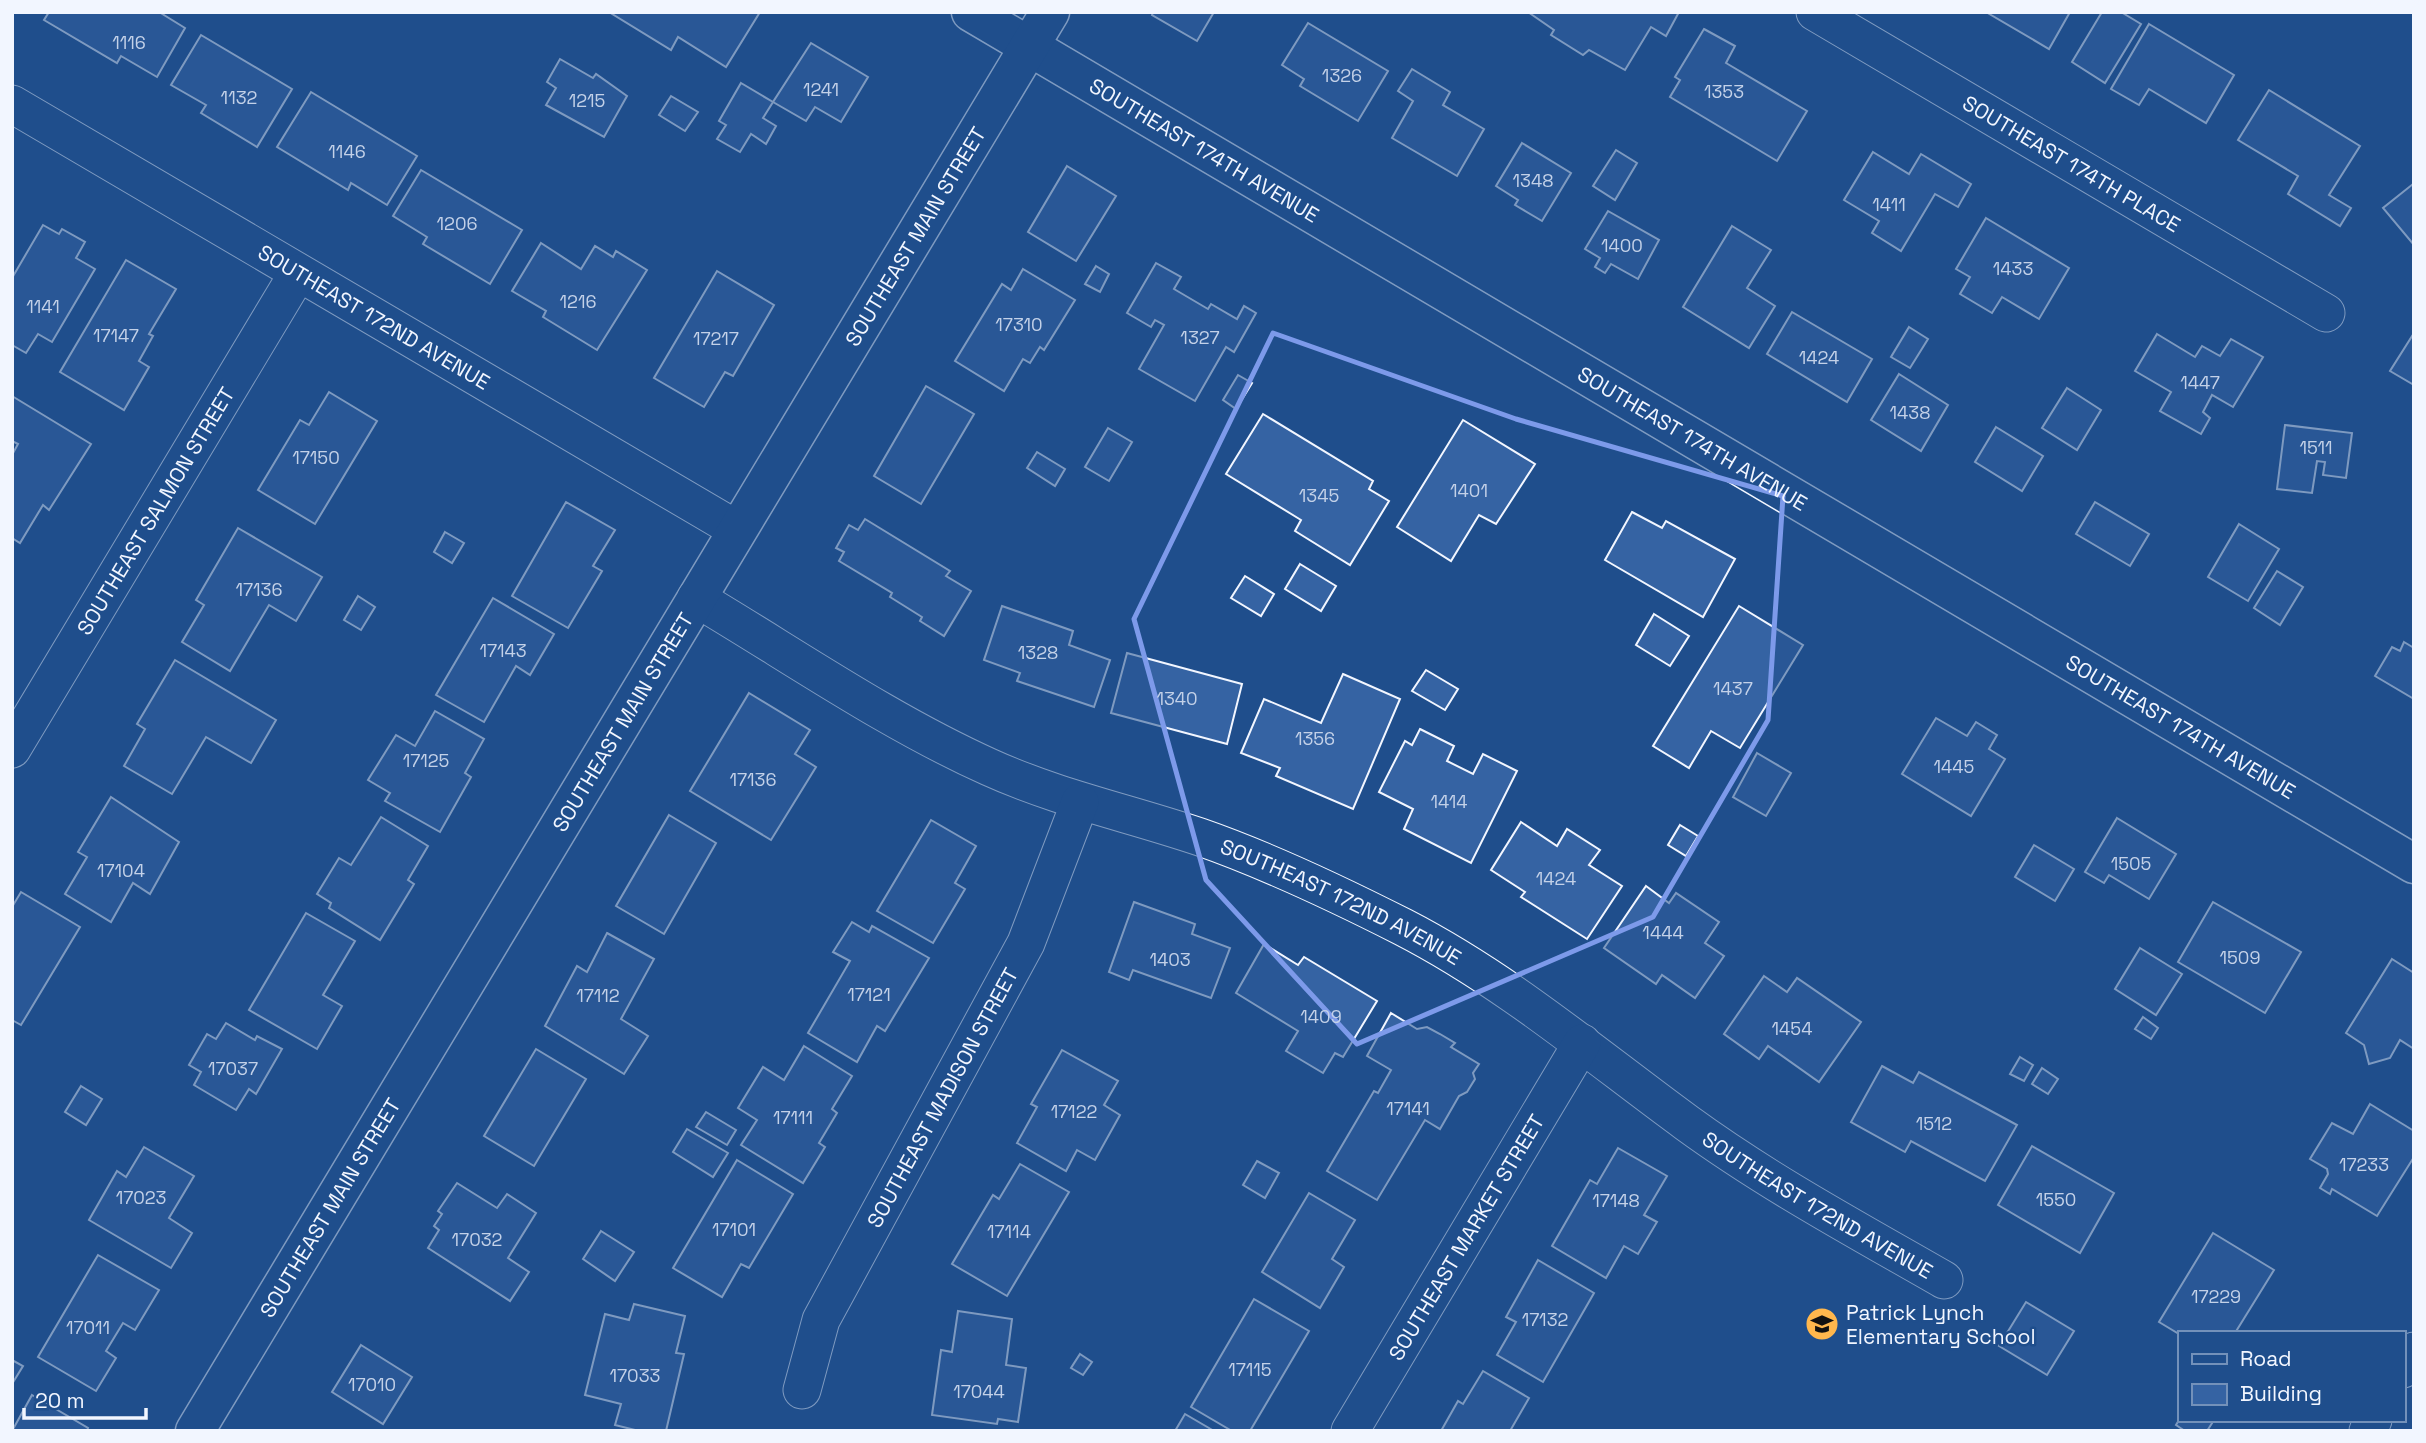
<svg xmlns="http://www.w3.org/2000/svg" width="2426" height="1443" viewBox="0 0 2426 1443" font-family="'Space Grotesk',sans-serif">
	<style>
		.building { fill: #3563a3; stroke: #f2f6ff; stroke-width: 2 }
		.lines { fill: none; stroke-linecap: round; stroke-linejoin: round }
		.minor-casing { stroke: #f2f6ff; stroke-width: 39 }
		.tertiary-casing { stroke: #f2f6ff; stroke-width: 41 }
		.minor { stroke: #1f4e8c; stroke-width: 37 }
		.tertiary { stroke: #1f4e8c; stroke-width: 38 }
		.marked { fill: none; stroke: #7d9aea; stroke-width: 5; stroke-linejoin: round }
		.labels { text-anchor: middle; dominant-baseline: central; stroke-width: 5; stroke-linejoin: round; paint-order: stroke }
		.number-label { font-size: 18px; fill: #c3d1e8 }
		.street-label { font-size: 21px; fill: #f2f6ff; stroke: #1f4e8c }
		.poi-label { font-size: 21px; fill: #f2f6ff; stroke: #1f4e8c; text-anchor: start }
	</style>
	<rect width="100%" height="100%" fill="#1f4e8c"/>
	<g class="building">
		<polygon points="49,12 159,12 185,28 157,77 121,56 117,63 44,20"/>
		<polygon points="609,12 760,12 726,67 678,37 671,50"/>
		<polygon points="1153,12 1214,12 1197,41 1152,15"/>
		<polygon points="1528,12 1679,12 1666,36 1651,27 1625,70 1589,50 1583,55 1551,35 1554,30"/>
		<polygon points="1986,12 2070,12 2049,49"/>
		<polygon points="2102,12 2121,12 2141,24 2105,83 2072,62"/>
		<polygon points="1308,23 1388,71 1358,121 1300,86 1304,79 1282,65"/>
		<polygon points="2149,24 2234,75 2206,123 2149,89 2139,105 2111,89"/>
		<polygon points="1704,29 1735,46 1726,63 1807,111 1777,161 1670,97 1680,80 1675,77"/>
		<polygon points="201,35 292,89 257,147 201,113 206,105 171,85"/>
		<polygon points="811,43 868,77 841,122 815,107 806,121 773,102"/>
		<polygon points="560,59 593,78 596,74 627,96 604,137 546,105 556,88 547,82"/>
		<polygon points="1412,69 1450,92 1443,105 1484,129 1457,176 1392,138 1413,101 1398,91"/>
		<polygon points="741,83 773,102 763,118 776,126 766,144 751,134 740,152 717,139 726,125 719,121"/>
		<polygon points="2269,90 2360,146 2329,195 2351,208 2340,226 2288,194 2298,176 2238,140"/>
		<polygon points="311,92 417,156 387,205 351,183 348,190 277,147"/>
		<polygon points="671,96 698,112 685,131 659,115"/>
		<polygon points="1522,143 1571,173 1542,221 1515,205 1518,200 1496,186"/>
		<polygon points="1616,150 1637,163 1615,200 1593,186"/>
		<polygon points="1873,152 1909,174 1921,154 1971,184 1958,207 1935,194 1901,251 1872,233 1879,221 1844,200"/>
		<polygon points="1067,166 1116,196 1076,261 1028,232"/>
		<polygon points="421,170 522,230 490,284 423,244 427,237 393,216"/>
		<polygon points="2413,184 2414,185 2414,245 2383,208"/>
		<polygon points="1608,211 1659,240 1638,279 1611,264 1605,273 1595,267 1600,258 1585,249"/>
		<polygon points="1986,218 2069,268 2039,319 2002,297 1992,313 1960,294 1970,277 1956,269"/>
		<polygon points="43,225 59,234 62,229 85,242 76,258 95,269 52,342 38,334 26,353 12,345 12,278"/>
		<polygon points="1732,226 1771,250 1747,288 1775,306 1749,348 1683,307"/>
		<polygon points="541,243 581,269 595,246 613,257 616,251 647,270 597,350 543,317 546,311 512,291"/>
		<polygon points="126,260 176,289 149,334 153,336 139,361 149,367 124,410 60,372"/>
		<polygon points="1156,263 1181,277 1174,289 1208,309 1211,304 1237,319 1244,306 1256,313 1234,352 1226,347 1195,401 1139,369 1164,325 1155,320 1151,327 1127,313"/>
		<polygon points="1096,266 1109,274 1100,292 1085,284"/>
		<polygon points="1023,269 1075,300 1044,350 1040,347 1030,363 1023,359 1004,391 955,361 1002,284 1011,290"/>
		<polygon points="717,271 774,305 733,376 725,372 704,407 654,378"/>
		<polygon points="1792,312 1872,359 1847,402 1767,354"/>
		<polygon points="1909,327 1928,339 1910,368 1891,357"/>
		<polygon points="2414,333 2414,385 2390,371"/>
		<polygon points="2157,334 2195,357 2202,346 2220,356 2231,339 2263,357 2233,407 2212,395 2203,412 2210,418 2201,434 2160,411 2171,392 2135,371"/>
		<polygon points="1899,374 1948,405 1921,451 1871,420"/>
		<polygon points="1238,375 1252,383 1236,409 1223,400"/>
		<polygon points="926,386 974,414 921,504 874,476"/>
		<polygon points="2067,388 2101,410 2077,450 2042,428"/>
		<polygon points="329,392 377,421 315,524 258,490 300,420 309,425"/>
		<polygon points="12,396 91,444 49,510 43,505 20,543 12,538 12,455 18,444 12,441"/>
		<polygon points="1263,414 1373,481 1369,489 1389,501 1350,565 1295,531 1301,520 1226,474"/>
		<polygon points="1463,420 1535,464 1496,524 1479,515 1451,561 1397,527"/>
		<polygon points="2285,425 2352,433 2346,478 2323,475 2325,462 2317,461 2312,493 2277,489"/>
		<polygon points="1996,427 2043,456 2022,491 1975,462"/>
		<polygon points="1108,428 1132,442 1109,481 1085,467"/>
		<polygon points="1037,452 1065,469 1055,486 1027,468"/>
		<polygon points="566,502 615,530 593,566 602,571 568,628 512,596"/>
		<polygon points="2095,502 2149,534 2130,566 2076,534"/>
		<polygon points="1632,512 1662,528 1666,521 1735,559 1703,617 1605,560"/>
		<polygon points="865,519 950,571 946,576 971,591 944,636 920,621 922,617 890,597 892,593 839,561 844,552 836,548 849,525 858,530"/>
		<polygon points="2239,524 2279,549 2248,601 2208,577"/>
		<polygon points="238,528 322,577 296,621 269,605 230,671 182,642 204,605 196,600"/>
		<polygon points="445,532 464,543 452,563 434,552"/>
		<polygon points="1300,564 1336,586 1321,611 1285,589"/>
		<polygon points="2277,571 2303,587 2280,625 2254,608"/>
		<polygon points="1245,576 1274,594 1261,616 1231,598"/>
		<polygon points="358,596 375,607 361,630 344,620"/>
		<polygon points="493,598 554,634 530,675 516,666 484,722 436,695"/>
		<polygon points="1002,606 1073,631 1069,645 1110,660 1094,707 1017,681 1020,673 984,660"/>
		<polygon points="1739,606 1803,645 1740,748 1711,731 1689,768 1653,746"/>
		<polygon points="1654,614 1689,636 1670,666 1636,645"/>
		<polygon points="2404,642 2414,648 2414,699 2375,676 2392,647 2400,651"/>
		<polygon points="1127,653 1242,684 1227,744 1111,713"/>
		<polygon points="175,660 276,720 251,763 206,737 172,794 124,766 145,729 137,724"/>
		<polygon points="1426,670 1458,689 1445,710 1412,691"/>
		<polygon points="1343,674 1400,699 1353,809 1276,776 1280,768 1241,753 1264,699 1321,723"/>
		<polygon points="749,693 810,730 795,754 816,767 771,840 690,791"/>
		<polygon points="435,711 484,739 465,773 471,777 440,832 385,801 390,793 368,780 396,735 415,746"/>
		<polygon points="1936,718 1967,736 1976,722 1997,735 1989,749 2005,759 1971,816 1902,774"/>
		<polygon points="1420,729 1454,746 1447,761 1473,774 1483,754 1517,771 1471,863 1404,829 1413,809 1379,792 1405,741 1412,745"/>
		<polygon points="1757,753 1791,773 1766,816 1733,797"/>
		<polygon points="111,797 179,842 150,894 133,883 111,922 65,894 87,857 78,852"/>
		<polygon points="669,815 716,843 664,934 616,906"/>
		<polygon points="381,817 428,846 408,880 414,884 380,940 329,908 331,903 317,894 339,858 351,865"/>
		<polygon points="2117,818 2176,854 2149,899 2109,875 2104,883 2085,872"/>
		<polygon points="931,820 976,846 955,883 965,889 933,943 877,911"/>
		<polygon points="1521,822 1557,846 1567,829 1600,850 1589,865 1622,886 1587,939 1521,897 1525,892 1491,870"/>
		<polygon points="1680,825 1698,836 1686,856 1668,845"/>
		<polygon points="2034,845 2074,869 2055,901 2015,877"/>
		<polygon points="1646,886 1669,903 1676,893 1719,922 1705,943 1724,956 1695,998 1662,975 1656,984 1604,948"/>
		<polygon points="21,892 80,927 21,1025 12,1020 12,907"/>
		<polygon points="1134,902 1195,924 1192,934 1230,948 1211,998 1133,970 1129,980 1109,972"/>
		<polygon points="2213,902 2301,952 2265,1013 2178,962"/>
		<polygon points="306,913 355,941 323,995 342,1006 317,1049 249,1010"/>
		<polygon points="852,922 869,932 872,926 929,958 885,1031 877,1026 857,1062 808,1033 850,961 833,952"/>
		<polygon points="607,933 654,959 621,1019 648,1036 624,1074 545,1026 577,966 587,972"/>
		<polygon points="1264,944 1298,965 1304,957 1377,1001 1343,1057 1335,1053 1323,1073 1286,1051 1298,1031 1236,993"/>
		<polygon points="2140,948 2182,974 2156,1015 2115,989"/>
		<polygon points="2392,959 2414,973 2414,1049 2400,1040 2390,1058 2369,1064 2364,1045 2346,1033"/>
		<polygon points="1764,976 1787,992 1797,978 1861,1022 1819,1082 1768,1046 1759,1059 1724,1034"/>
		<polygon points="1391,1013 1417,1029 1427,1027 1440,1034 1455,1043 1451,1047 1479,1064 1473,1073 1475,1079 1467,1092 1459,1096 1440,1129 1425,1120 1377,1200 1327,1171 1374,1091 1378,1093 1391,1070 1367,1056"/>
		<polygon points="2143,1017 2158,1028 2151,1039 2135,1029"/>
		<polygon points="226,1023 255,1040 257,1036 282,1049 256,1094 249,1089 236,1110 194,1085 201,1072 189,1065 207,1034 216,1039"/>
		<polygon points="804,1046 852,1076 832,1109 837,1113 819,1143 825,1147 803,1183 741,1145 757,1120 738,1108 763,1067 784,1080"/>
		<polygon points="536,1049 586,1079 534,1166 484,1136"/>
		<polygon points="1062,1050 1118,1081 1104,1105 1120,1115 1095,1160 1077,1150 1066,1171 1017,1143 1037,1107 1031,1104"/>
		<polygon points="2020,1057 2033,1065 2024,1081 2010,1074"/>
		<polygon points="1882,1066 1913,1083 1919,1072 2017,1125 1985,1181 1911,1141 1905,1152 1851,1122"/>
		<polygon points="2042,1068 2058,1079 2048,1094 2032,1084"/>
		<polygon points="81,1086 102,1099 86,1125 65,1112"/>
		<polygon points="2370,1104 2414,1131 2414,1157 2377,1216 2332,1189 2330,1194 2320,1188 2328,1174 2327,1169 2310,1159 2332,1123 2353,1134"/>
		<polygon points="706,1112 736,1130 727,1145 696,1127"/>
		<polygon points="687,1129 728,1153 713,1177 673,1152"/>
		<polygon points="2032,1146 2114,1193 2080,1253 1998,1205"/>
		<polygon points="144,1147 194,1176 169,1218 192,1233 171,1268 89,1220 117,1171 126,1177"/>
		<polygon points="1618,1148 1667,1176 1644,1215 1657,1222 1638,1254 1624,1246 1606,1278 1552,1246 1590,1180 1597,1184"/>
		<polygon points="737,1160 793,1194 749,1268 741,1264 722,1297 673,1268"/>
		<polygon points="1257,1161 1279,1173 1265,1198 1243,1185"/>
		<polygon points="1020,1164 1069,1192 1007,1296 952,1264 993,1195 999,1199"/>
		<polygon points="457,1183 497,1208 507,1194 536,1213 508,1258 529,1272 510,1301 428,1248 439,1230 434,1226 442,1214 438,1211"/>
		<polygon points="1309,1193 1355,1220 1332,1259 1344,1267 1320,1308 1262,1272"/>
		<polygon points="601,1231 634,1252 615,1281 583,1259"/>
		<polygon points="2213,1233 2274,1270 2235,1333 2179,1334 2159,1322"/>
		<polygon points="98,1255 159,1290 135,1330 123,1323 106,1351 116,1358 96,1391 38,1357"/>
		<polygon points="1538,1260 1594,1293 1543,1382 1497,1355 1516,1322 1506,1317"/>
		<polygon points="1254,1299 1309,1331 1250,1431 1232,1431 1191,1407"/>
		<polygon points="2026,1302 2074,1331 2047,1375 1999,1346"/>
		<polygon points="634,1304 685,1316 676,1353 684,1354 666,1431 639,1431 615,1425 621,1404 585,1395 605,1314 629,1320"/>
		<polygon points="958,1311 1012,1319 1006,1365 1026,1368 1018,1422 998,1419 997,1424 932,1415 941,1350 952,1352"/>
		<polygon points="361,1345 412,1377 383,1424 332,1392"/>
		<polygon points="1080,1354 1092,1362 1083,1375 1071,1368"/>
		<polygon points="12,1360 23,1366 12,1384"/>
		<polygon points="1483,1371 1529,1398 1510,1431 1441,1431 1458,1401 1463,1404"/>
		<polygon points="32,1395 88,1428 87,1431 12,1431"/>
		<polygon points="1185,1414 1214,1431 1175,1431"/>
		<polygon points="2179,1420 2214,1420 2207,1431 2185,1431 2176,1425"/>
	</g>
	<g class="lines">
		<defs>
			<g id="minor">
				<path id="s1" d="M1815,12L2326,313"/>
				<path id="s2" d="M12,104L736,529"/>
				<path id="s3" d="M696,598C792,655 887,721 989,767C1057,798 1129,813 1200,837C1269,861 1338,894 1403,927C1506,980 1594,1055 1687,1123C1768,1182 1857,1230 1944,1280"/>
				<path id="s4" d="M12,749L298,273"/>
				<polyline points="2403,1369 2414,1351"/>
				<path id="s5" d="M802,1390L821,1320L1026,943L1080,802"/>
				<path id="s6" d="M1350,1431L1582,1043"/>
				<polyline points="2368,1431 2373,1420"/>
			</g>
			<g id="tertiary">
				<path id="s7" d="M971,12L2414,864"/>
				<path id="s8" d="M195,1431L1050,12"/>
			</g>
		</defs>
		<use href="#minor" class="minor-casing"/>
		<use href="#tertiary" class="tertiary-casing"/>
		<use href="#minor" class="minor"/>
		<use href="#tertiary" class="tertiary"/>
	</g>
	<path d="M0 0H2426V1443H0ZM1273,333L1516,419L1783,496L1768,720L1653,917L1357,1044L1206,880L1134,619Z" fill="#1f4e8c" fill-opacity=".55" fill-rule="evenodd"/>
	<path class="marked" d="M1273,333L1516,419L1783,496L1768,720L1653,917L1357,1044L1206,880L1134,619Z"/>
	<defs>
		<symbol id="school-disc" viewBox="-11 -11 22 22"><circle r="9.5" fill="#ffb74d" stroke="#1f4e8c"/><path d="M0-5L7-2L0 1L-7-2ZM-4 1L0 2.5L4 1V4Q0 6-4 4Z" fill="#111"/></symbol>
	</defs>
	<g fill-rule="evenodd">
		<use href="#school-disc" x="1803" y="1305" width="38" height="38"/>
	</g>
	<g class="labels">
		<g class="number-label">
			<text x="129" y="42">1116</text>
			<text x="1342" y="75">1326</text>
			<text x="821" y="89">1241</text>
			<text x="1724" y="91">1353</text>
			<text x="239" y="97">1132</text>
			<text x="587" y="100">1215</text>
			<text x="347" y="151">1146</text>
			<text x="1533" y="180">1348</text>
			<text x="1889" y="204">1411</text>
			<text x="457" y="223">1206</text>
			<text x="1622" y="245">1400</text>
			<text x="2013" y="268">1433</text>
			<text x="578" y="301">1216</text>
			<text x="43" y="306">1141</text>
			<text x="1019" y="324">17310</text>
			<text x="116" y="335">17147</text>
			<text x="1200" y="337">1327</text>
			<text x="716" y="338">17217</text>
			<text x="1819" y="357">1424</text>
			<text x="2200" y="382">1447</text>
			<text x="1910" y="412">1438</text>
			<text x="2316" y="447">1511</text>
			<text x="316" y="457">17150</text>
			<text x="1469" y="490">1401</text>
			<text x="1319" y="495">1345</text>
			<text x="259" y="589">17136</text>
			<text x="503" y="650">17143</text>
			<text x="1038" y="652">1328</text>
			<text x="1733" y="688">1437</text>
			<text x="1177" y="698">1340</text>
			<text x="1315" y="738">1356</text>
			<text x="426" y="760">17125</text>
			<text x="1954" y="766">1445</text>
			<text x="753" y="779">17136</text>
			<text x="1449" y="801">1414</text>
			<text x="2131" y="863">1505</text>
			<text x="121" y="870">17104</text>
			<text x="1556" y="878">1424</text>
			<text x="1663" y="932">1444</text>
			<text x="2240" y="957">1509</text>
			<text x="1170" y="959">1403</text>
			<text x="869" y="994">17121</text>
			<text x="598" y="995">17112</text>
			<text x="1321" y="1016">1409</text>
			<text x="1792" y="1028">1454</text>
			<text x="233" y="1068">17037</text>
			<text x="1408" y="1108">17141</text>
			<text x="1074" y="1111">17122</text>
			<text x="793" y="1117">17111</text>
			<text x="1934" y="1123">1512</text>
			<text x="2364" y="1164">17233</text>
			<text x="141" y="1197">17023</text>
			<text x="2056" y="1199">1550</text>
			<text x="1616" y="1200">17148</text>
			<text x="734" y="1229">17101</text>
			<text x="1009" y="1231">17114</text>
			<text x="477" y="1239">17032</text>
			<text x="2216" y="1296">17229</text>
			<text x="1545" y="1319">17132</text>
			<text x="88" y="1327">17011</text>
			<text x="1250" y="1369">17115</text>
			<text x="635" y="1375">17033</text>
			<text x="372" y="1384">17010</text>
			<text x="979" y="1391">17044</text>
		</g>
		<g class="street-label">
			<text stroke="none"><textPath href="#s7" startOffset="271">SOUTHEAST 174TH AVENUE</textPath></text>
			<text stroke="none"><textPath href="#s1" startOffset="298">SOUTHEAST 174TH PLACE</textPath></text>
			<text stroke="none"><textPath href="#s8" startOffset="1395">SOUTHEAST MAIN STREET</textPath></text>
			<text stroke="none"><textPath href="#s2" startOffset="420">SOUTHEAST 172ND AVENUE</textPath></text>
			<text stroke="none"><textPath href="#s7" startOffset="838">SOUTHEAST 174TH AVENUE</textPath></text>
			<text stroke="none"><textPath href="#s4" startOffset="278">SOUTHEAST SALMON STREET</textPath></text>
			<text stroke="none"><textPath href="#s8" startOffset="828">SOUTHEAST MAIN STREET</textPath></text>
			<text stroke="none"><textPath href="#s7" startOffset="1405">SOUTHEAST 174TH AVENUE</textPath></text>
			<text stroke="none"><textPath href="#s3" startOffset="716">SOUTHEAST 172ND AVENUE</textPath></text>
			<text stroke="none"><textPath href="#s5" startOffset="326">SOUTHEAST MADISON STREET</textPath></text>
			<text stroke="none"><textPath href="#s3" startOffset="1283">SOUTHEAST 172ND AVENUE</textPath></text>
			<text stroke="none"><textPath href="#s8" startOffset="261">SOUTHEAST MAIN STREET</textPath></text>
			<text stroke="none"><textPath href="#s6" startOffset="226">SOUTHEAST MARKET STREET</textPath></text>
		</g>
		<g class="poi-label">
			<text x="1846" y="1312">Patrick Lynch<tspan x="1846" dy="24">Elementary School</tspan></text>
		</g>
	</g>
	<rect width="2426" height="1443" fill="none" stroke="#f2f6ff" stroke-width="28"/>
	<rect x="2178" y="1331" width="228" height="91" fill="#1f4e8c" stroke="#7391ba" stroke-width="2"/>
	<rect x="2192" y="1354" width="35" height="10" fill="#1f4e8c" stroke="#7391ba" stroke-width="2"/>
	<text x="2240" y="1366" font-size="21" fill="#f2f6ff">Road</text>
	<rect x="2192" y="1384" width="35" height="21" fill="#3563a3" stroke="#7391ba" stroke-width="2"/>
	<text x="2240" y="1401" font-size="21" fill="#f2f6ff">Building</text>
	<path d="M24 1408v10h122v-10" fill="none" stroke="#f2f6ff" stroke-width="3.5"/>
	<text x="35" y="1408" font-size="21" fill="#f2f6ff" stroke="#1f4e8c" stroke-width="5" paint-order="stroke">20 m</text>
</svg>
